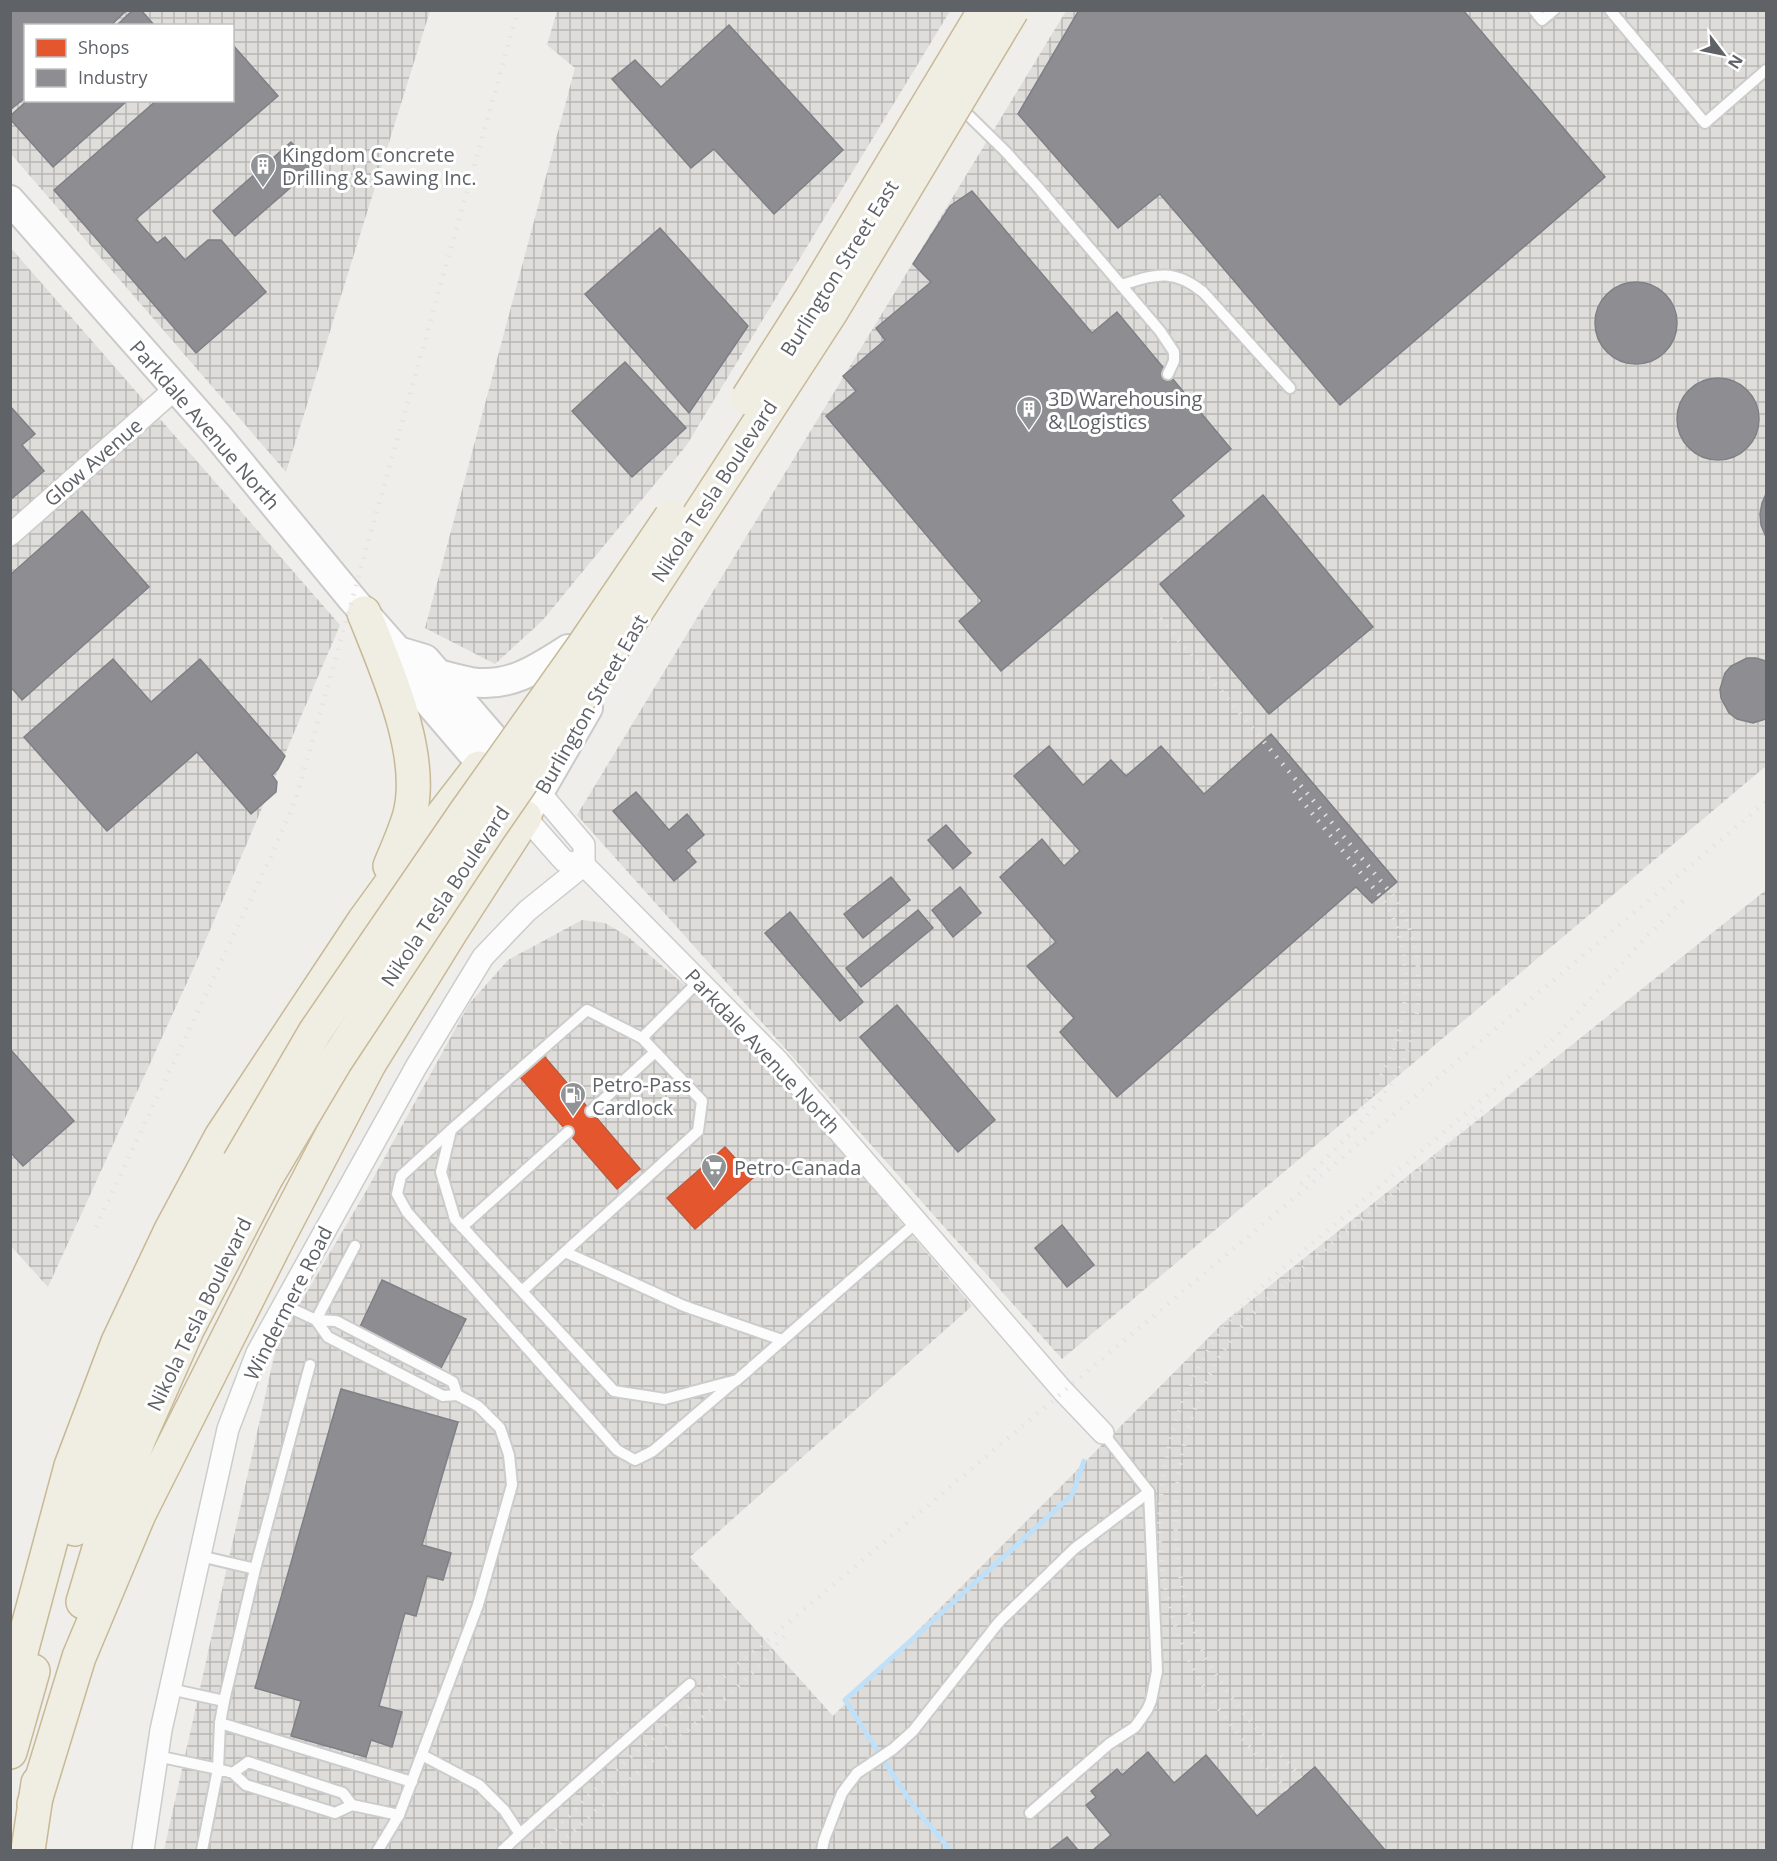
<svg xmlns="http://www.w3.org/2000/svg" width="1777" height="1861" viewBox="0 0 1777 1861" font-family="'Open Sans',sans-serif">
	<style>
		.industrial { fill: url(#industrial-grid); fill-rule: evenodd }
		.shops { fill: #e4572e; stroke: #bc5b3f; stroke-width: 1.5 }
		.industry { fill: #8d8d92; stroke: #7f8085; stroke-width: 1.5 }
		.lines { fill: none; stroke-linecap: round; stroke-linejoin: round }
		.stream { stroke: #bfe0f9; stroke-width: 5 }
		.lane-casing { stroke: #cbcccc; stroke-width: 14 }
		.street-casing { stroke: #cbcccc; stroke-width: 24 }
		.secondary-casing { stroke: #cacacb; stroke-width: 32 }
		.highway-casing { stroke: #c8b996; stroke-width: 36 }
		.lane { stroke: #fdfcfc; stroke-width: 10 }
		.street { stroke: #fdfcfc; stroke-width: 21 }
		.secondary { stroke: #fdfcfc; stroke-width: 28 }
		.highway { stroke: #f0ede3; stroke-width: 33 }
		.rail { stroke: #e4e4e4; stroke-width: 4.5; stroke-dasharray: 1.5 8; stroke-linecap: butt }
		.highway-bridge-casing { stroke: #c8b996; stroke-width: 36; stroke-linecap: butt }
		.highway-bridge { stroke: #f0ede3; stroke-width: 33 }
		.labels { text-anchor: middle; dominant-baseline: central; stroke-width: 6; stroke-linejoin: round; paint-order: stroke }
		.poi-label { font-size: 20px; fill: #5f6368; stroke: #fff; text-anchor: start }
		.street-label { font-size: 20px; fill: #5f6368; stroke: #fff }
	</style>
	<defs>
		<pattern id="industrial-grid" width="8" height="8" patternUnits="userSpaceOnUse" patternTransform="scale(1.5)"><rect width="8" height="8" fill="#dfddda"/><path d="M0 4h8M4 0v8" fill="none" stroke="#b8b7b5"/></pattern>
	</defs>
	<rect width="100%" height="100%" fill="#efeeea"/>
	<g class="industrial">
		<path d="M10,11H430L286,472L11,154ZM26,26H232V100H26Z"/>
		<polygon points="557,11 950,11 686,446 542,621 495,664 425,628 575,68 547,45"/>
		<polygon points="1066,11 1766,11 1766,766 1062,1359 577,815"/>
		<polygon points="10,247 340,625 195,965 48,1287 10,1245"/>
		<polygon points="1766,890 1766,1850 164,1850 277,1343 365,1193 469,1004 508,960 582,920 605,923 627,936 727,1021 801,1104 972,1306 690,1557 833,1716 1223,1323"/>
	</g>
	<g class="shops">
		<polygon points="544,1056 640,1169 617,1189 520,1077"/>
		<polygon points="725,1147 753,1178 695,1229 667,1198"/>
	</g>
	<g class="industry">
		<polygon points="10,10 127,10 110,26 26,26 26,97 10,110"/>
		<polygon points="133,10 141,10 155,26 116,26"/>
		<polygon points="1079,10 1463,10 1605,177 1340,405 1160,194 1118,228 1018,114"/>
		<polygon points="729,25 843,150 774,214 714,149 691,168 612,79 635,60 661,87"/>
		<polygon points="232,44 278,96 136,219 157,243 165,237 185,260 208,240 221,240 266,292 196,353 54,190 157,100 232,100"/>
		<polygon points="28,100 128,100 53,167 10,119 10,116"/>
		<polygon points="291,142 313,168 235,236 213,211"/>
		<polygon points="972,191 1092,333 1117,312 1231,449 1171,500 1184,516 1001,671 959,621 982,601 826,416 856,391 843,376 885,340 876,328 931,282 913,264 950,206"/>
		<polygon points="660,228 748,326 689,413 585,294"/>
		<circle cx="1636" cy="323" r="41"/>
		<polygon points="625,362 686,428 632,477 572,411"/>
		<circle cx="1718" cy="419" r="41"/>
		<polygon points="10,406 35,434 22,445 44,471 10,500"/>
		<polygon points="1766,494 1766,537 1761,525 1760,514 1762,503"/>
		<polygon points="1263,495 1373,627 1269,714 1160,584"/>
		<polygon points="82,511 149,587 22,700 10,686 10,575"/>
		<polygon points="1747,658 1756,658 1766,661 1766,719 1753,723 1737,719 1729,713 1721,698 1720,689 1725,673 1731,666"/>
		<polygon points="113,659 151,702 200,659 285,756 278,769 272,775 277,782 276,792 251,814 197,752 107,831 24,737"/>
		<polygon points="1271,734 1397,882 1372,903 1356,887 1117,1097 1060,1032 1074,1018 1027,966 1056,942 1000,877 1042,839 1064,866 1080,851 1014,776 1049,746 1083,785 1111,760 1126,776 1161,746 1204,794"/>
		<polygon points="636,792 669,830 687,814 704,835 686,850 696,862 674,881 613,811"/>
		<polygon points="946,825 971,853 953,869 928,840"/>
		<polygon points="891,877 910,900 863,938 844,914"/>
		<polygon points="960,887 981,913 953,937 932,910"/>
		<polygon points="918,910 933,928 861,987 846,968"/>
		<polygon points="790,912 863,1002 840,1021 765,933"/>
		<polygon points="897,1005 995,1120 958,1152 860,1037"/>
		<polygon points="10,1049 74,1121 23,1166 10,1152"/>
		<polygon points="1062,1225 1094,1265 1067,1287 1035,1248"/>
		<polygon points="382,1280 466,1319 440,1370 359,1329"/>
		<polygon points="341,1389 458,1422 422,1545 451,1553 443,1580 427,1576 416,1616 405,1613 379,1706 402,1712 392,1747 371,1740 366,1757 291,1736 301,1701 255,1688"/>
		<polygon points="1148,1752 1174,1783 1206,1755 1257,1816 1315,1767 1385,1850 1093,1850 1111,1835 1086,1805 1096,1797 1091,1791 1117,1769 1122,1775"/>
		<polygon points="1067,1837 1078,1850 1050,1850"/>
	</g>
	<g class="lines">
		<polyline class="stream" points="950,1850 912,1804 845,1700 1072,1495 1084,1461"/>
		<defs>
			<g id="lane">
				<polyline points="1534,10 1542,20 1554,10"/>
				<polyline points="1610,10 1705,123 1766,70"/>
				<path d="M959,106L1005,151L1036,185L1121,285C1155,275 1172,267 1203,292L1290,388"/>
				<polyline points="1121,285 1160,331 1174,352 1174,361 1168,374"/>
				<polyline points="699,981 642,1038 587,1010 451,1130 441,1172 455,1219 614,1391 665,1399 737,1380 917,1222"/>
				<polyline points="591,1111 655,1052"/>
				<polyline points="451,1130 401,1176 397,1194 407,1212 617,1450 635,1460 653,1451 735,1381"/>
				<polyline points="462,1227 568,1132"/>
				<polyline points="565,1252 684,1306 782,1340"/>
				<polyline points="522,1291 698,1131 702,1101 642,1038"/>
				<polyline points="284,1305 316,1320 355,1246"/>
				<polyline points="200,1556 255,1569 310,1365"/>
				<polyline points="170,1689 224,1701 255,1569"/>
				<polyline points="220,1723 412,1782"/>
				<polyline points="422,1755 479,1785 504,1810 520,1834 503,1850"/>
				<polyline points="157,1756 218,1769 220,1723 224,1701"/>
				<polyline points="352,1805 399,1815 478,1605 512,1485 509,1455 500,1428 478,1406 457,1395 443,1396 328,1337 316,1320 336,1321 453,1382 457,1395"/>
				<polyline points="1030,1813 1109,1744 1135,1727 1147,1710 1151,1701 1157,1671 1149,1492 1103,1433"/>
				<polyline points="520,1834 690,1684"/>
				<polyline points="202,1850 218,1769 233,1773 246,1785 335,1813 352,1805 343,1793 248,1762 233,1773"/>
				<polyline points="378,1850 399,1815"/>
				<polyline points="822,1850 824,1840 842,1793 857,1773 893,1749 913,1731 999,1622 1074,1549 1149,1492"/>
			</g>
			<g id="street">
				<polyline points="10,535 175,389"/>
				<polyline points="540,793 584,845 584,865"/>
				<polyline points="525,817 564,861 584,865 778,1061 1063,1391 1103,1433"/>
				<polyline points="143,1850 161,1730 228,1429 257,1353 416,1067 483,957 527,911 584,865"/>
			</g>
			<g id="secondary">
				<polyline points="10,200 217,435 353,600 398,651 407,677 497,782"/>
				<polyline points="398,651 425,659 521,770"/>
				<path d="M438,674C449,677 460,680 471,682C509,688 537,669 568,649"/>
				<polyline points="525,817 588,708"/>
			</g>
			<g id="highway">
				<path d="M364,613C386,669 425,753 410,814C405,832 397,849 390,866"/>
				<path d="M75,1529C113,1401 180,1280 239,1162"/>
				<polyline points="83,1602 106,1525 140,1436 187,1330 266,1178"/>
				<polyline points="10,1693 71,1466 118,1342 171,1230 221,1137 364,921 414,852 479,768"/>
				<polyline points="10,1752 33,1671"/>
				<polyline points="34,1804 79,1657 139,1514 277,1240 369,1064 450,933 525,817"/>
				<polyline points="28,1850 38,1783"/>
			</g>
		</defs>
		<use href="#lane" class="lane-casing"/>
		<use href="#street" class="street-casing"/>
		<use href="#secondary" class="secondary-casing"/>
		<use href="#highway" class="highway-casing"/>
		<use href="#lane" class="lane"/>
		<use href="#street" class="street"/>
		<use href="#secondary" class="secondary"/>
		<use href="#highway" class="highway"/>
		<g class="rail">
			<path d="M1154,611L1396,899C1431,959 1425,1037 1384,1094C1360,1127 1328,1155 1300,1185"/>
			<path d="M1294,791C1314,816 1335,841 1355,866C1366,880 1380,894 1389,909C1395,920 1399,932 1401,944C1416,1006 1393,1065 1357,1115"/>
			<polyline points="96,1227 272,854 296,799 518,10"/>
			<path d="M1301,1778C1269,1740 1226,1699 1204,1653C1155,1548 1169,1407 1248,1319C1268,1297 1292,1278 1315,1258C1373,1209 1435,1163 1485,1107"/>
			<path d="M1287,1790C1254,1750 1214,1711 1191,1664C1140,1561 1153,1432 1216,1338C1234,1311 1258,1290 1282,1269L1554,1039L1645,938L1684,900"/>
			<polyline points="535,1850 608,1777 696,1700 1766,802"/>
			<polyline points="553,1850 628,1781 735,1690 757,1668 789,1630"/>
		</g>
		<defs>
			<g id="highway-bridge">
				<polyline points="748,398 811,299 985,10"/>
				<polyline points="239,1162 315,1032 465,813 582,648 671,517"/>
				<polyline points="266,1178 335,1062 489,829 594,677 831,312 1012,10"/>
			</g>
		</defs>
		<use href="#highway-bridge" class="highway-bridge-casing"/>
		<use href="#highway-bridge" class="highway-bridge"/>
	</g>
	<defs>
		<symbol id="building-pin" viewBox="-11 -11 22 30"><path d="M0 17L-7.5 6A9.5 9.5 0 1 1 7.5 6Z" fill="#919496" stroke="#fff"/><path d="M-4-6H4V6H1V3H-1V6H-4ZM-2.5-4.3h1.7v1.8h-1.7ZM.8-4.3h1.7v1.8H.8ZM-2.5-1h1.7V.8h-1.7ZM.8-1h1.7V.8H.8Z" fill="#fff"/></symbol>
		<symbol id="fuel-pin" viewBox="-11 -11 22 30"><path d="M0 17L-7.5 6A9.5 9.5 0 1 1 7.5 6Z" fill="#919496" stroke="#fff"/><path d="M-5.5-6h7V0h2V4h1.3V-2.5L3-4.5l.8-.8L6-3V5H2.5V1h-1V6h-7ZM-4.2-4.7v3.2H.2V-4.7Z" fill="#fff"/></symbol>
		<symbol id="supermarket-pin" viewBox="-11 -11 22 30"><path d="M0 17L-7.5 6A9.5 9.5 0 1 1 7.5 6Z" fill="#919496" stroke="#fff"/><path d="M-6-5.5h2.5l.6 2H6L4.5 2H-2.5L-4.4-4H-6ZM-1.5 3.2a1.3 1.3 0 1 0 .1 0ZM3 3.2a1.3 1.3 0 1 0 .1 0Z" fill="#fff"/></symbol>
	</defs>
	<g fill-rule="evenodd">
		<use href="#building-pin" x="248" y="151" width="30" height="40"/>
		<use href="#building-pin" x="1014" y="394" width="30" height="40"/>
		<use href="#fuel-pin" x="558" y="1080" width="30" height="40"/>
		<use href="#supermarket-pin" x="699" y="1152" width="30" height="40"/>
	</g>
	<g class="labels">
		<g class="poi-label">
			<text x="282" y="154">Kingdom Concrete<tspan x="282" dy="23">Drilling &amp; Sawing Inc.</tspan></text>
			<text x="1048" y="398">3D Warehousing<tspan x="1048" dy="23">&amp; Logistics</tspan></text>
			<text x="592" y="1084">Petro-Pass<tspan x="592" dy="23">Cardlock</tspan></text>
			<text x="734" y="1167">Petro-Canada</text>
		</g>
		<g class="street-label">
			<text transform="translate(839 268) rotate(-58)">Burlington Street East</text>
			<text transform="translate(205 425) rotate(49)">Parkdale Avenue North</text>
			<text transform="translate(93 462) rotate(-41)">Glow Avenue</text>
			<text transform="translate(714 491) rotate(-57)">Nikola Tesla Boulevard</text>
			<text transform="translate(591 704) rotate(-60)">Burlington Street East</text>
			<text transform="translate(445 896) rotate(-56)">Nikola Tesla Boulevard</text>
			<text transform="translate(763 1051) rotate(47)">Parkdale Avenue North</text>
			<text transform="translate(288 1303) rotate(-63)">Windermere Road</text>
			<text transform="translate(199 1314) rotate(-64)">Nikola Tesla Boulevard</text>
		</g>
	</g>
	<rect width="1777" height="1861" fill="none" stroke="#5f6368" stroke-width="24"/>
	<rect x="24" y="24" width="210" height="78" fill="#ffffff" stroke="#bfc1c3" stroke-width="1.5"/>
	<rect x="36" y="39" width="30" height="18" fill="#e4572e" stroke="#bfc1c3" stroke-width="1.5"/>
	<text x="78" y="54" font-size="18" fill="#5f6368">Shops</text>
	<rect x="36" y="69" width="30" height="18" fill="#8d8d92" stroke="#bfc1c3" stroke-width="1.5"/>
	<text x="78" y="84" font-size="18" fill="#5f6368">Industry</text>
	<g transform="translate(1723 54) rotate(122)" stroke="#ffffff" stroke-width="4.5" paint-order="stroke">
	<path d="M0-4.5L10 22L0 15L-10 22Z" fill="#5f6368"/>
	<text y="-9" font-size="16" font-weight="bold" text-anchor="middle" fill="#5f6368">N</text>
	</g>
</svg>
